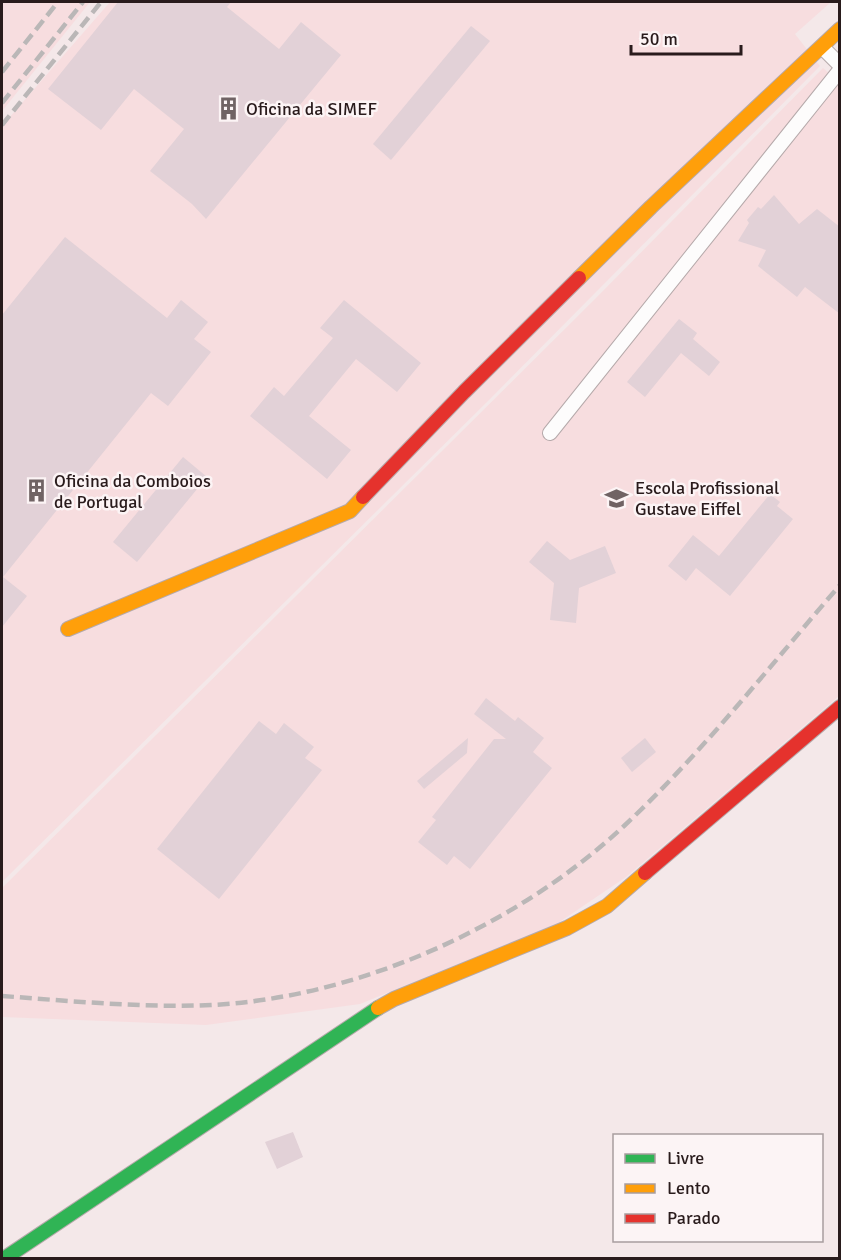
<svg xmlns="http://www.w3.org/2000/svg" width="841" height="1260" viewBox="0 0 841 1260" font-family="Signika,sans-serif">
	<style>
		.built { fill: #f7dddf }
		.building { fill: #e2d1d7 }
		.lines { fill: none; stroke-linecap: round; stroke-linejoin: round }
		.street-casing { stroke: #b5a9aa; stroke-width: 16 }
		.fast-casing { stroke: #b5a9aa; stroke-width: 16 }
		.slow-casing { stroke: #b5a9aa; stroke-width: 16 }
		.jam-casing { stroke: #b5a9aa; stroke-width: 16 }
		.street { stroke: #fdfcfc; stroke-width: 14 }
		.fast { stroke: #30b455; stroke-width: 14 }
		.slow { stroke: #ff9f0a; stroke-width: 14 }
		.jam { stroke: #e5322d; stroke-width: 14 }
		.rail { stroke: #bab7b7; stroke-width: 4.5; stroke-dasharray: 12 6; stroke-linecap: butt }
		.labels { text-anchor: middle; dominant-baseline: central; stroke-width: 5; stroke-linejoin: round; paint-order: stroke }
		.poi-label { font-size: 18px; fill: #291b1c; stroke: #fcf4f5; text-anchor: start }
	</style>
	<rect width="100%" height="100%" fill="#f4e8e9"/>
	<g class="built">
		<polygon points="2,2 90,2 2,111"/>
		<polygon points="110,2 831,2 795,34 820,66 490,399 2,882 2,126"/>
		<polygon points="823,68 840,83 839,696 626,877 558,923 360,1004 206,1025 2,1017 2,888 595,299"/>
	</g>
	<g class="building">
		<polygon points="118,2 231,2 227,7 279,49 301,22 341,55 206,219 192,204 150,171 184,129 134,89 101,130 48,89"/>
		<polygon points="471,26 490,41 391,160 373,144"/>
		<polygon points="774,195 799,224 817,209 840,227 840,314 805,287 797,297 758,266 766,250 738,241 749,223 747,220 758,207 761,209"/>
		<polygon points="65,237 167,318 181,300 208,322 194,339 211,352 168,406 151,393 3,577 27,596 2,627 2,315"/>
		<polygon points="344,300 421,363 397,392 356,359 309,416 351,450 327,479 250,416 274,387 284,396 333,338 320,328"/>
		<polygon points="679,319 697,333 693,339 720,362 709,376 681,353 645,397 627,382"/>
		<polygon points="183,457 207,477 137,562 113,542"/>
		<polygon points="770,494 780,502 777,506 793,519 730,596 696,568 686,581 668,566 693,535 719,556"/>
		<polygon points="547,541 570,560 605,546 616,573 579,588 576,623 550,620 554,583 529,562"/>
		<polygon points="486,698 515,721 518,717 544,738 533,752 552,768 470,869 454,856 447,865 418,842 436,820 432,817 494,739 506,739 474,714"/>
		<polygon points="259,721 276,734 284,723 314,747 305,758 322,770 219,899 157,849"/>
		<polygon points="468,738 467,753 424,789 417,781"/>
		<polygon points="645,738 656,752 632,772 621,758"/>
		<polygon points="293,1132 303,1157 277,1169 265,1142"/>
	</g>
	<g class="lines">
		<defs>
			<g id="street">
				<polyline points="822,47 840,65"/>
				<polyline points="550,433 840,70"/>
			</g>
			<polyline id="fast" points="5,1258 378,1008"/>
			<g id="slow">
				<polyline points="579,278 651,207 840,29"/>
				<polyline points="68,629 350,511 363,497"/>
				<polyline points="378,1008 394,999 567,928 607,906 645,873"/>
			</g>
			<g id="jam">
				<polyline points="363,497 464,392 579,278"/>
				<polyline points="645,873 840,707"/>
			</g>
		</defs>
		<use href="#street" class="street-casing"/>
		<use href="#fast" class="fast-casing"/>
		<use href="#slow" class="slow-casing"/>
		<use href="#jam" class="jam-casing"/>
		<use href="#street" class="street"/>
		<use href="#fast" class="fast"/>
		<use href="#slow" class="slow"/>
		<use href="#jam" class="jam"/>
		<g class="rail">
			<polyline points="2,72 58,2"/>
			<polyline points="2,103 83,2"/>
			<polyline points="2,125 101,2"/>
			<path d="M2,996C71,1001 141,1008 211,1005C357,998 517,926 624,826C702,753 769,667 840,585"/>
		</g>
	</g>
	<defs>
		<symbol id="building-bare" viewBox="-9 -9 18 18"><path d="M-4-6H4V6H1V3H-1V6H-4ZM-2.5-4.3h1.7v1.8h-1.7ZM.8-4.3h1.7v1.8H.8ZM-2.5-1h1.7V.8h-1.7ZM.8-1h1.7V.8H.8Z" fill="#706364" stroke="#fcf4f5" stroke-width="2.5" paint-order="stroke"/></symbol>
		<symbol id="university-bare" viewBox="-9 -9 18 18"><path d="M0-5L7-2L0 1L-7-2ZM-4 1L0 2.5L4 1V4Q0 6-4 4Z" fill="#706364" stroke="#fcf4f5" stroke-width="2.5" paint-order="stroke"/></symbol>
	</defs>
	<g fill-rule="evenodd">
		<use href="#building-bare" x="212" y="92" width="33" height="33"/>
		<use href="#building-bare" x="20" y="474" width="33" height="33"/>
		<use href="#university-bare" x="600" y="482" width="33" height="33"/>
	</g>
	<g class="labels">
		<g class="poi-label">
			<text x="246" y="109">Oficina da SIMEF</text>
			<text x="54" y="481">Oficina da Comboios<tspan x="54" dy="21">de Portugal</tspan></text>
			<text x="635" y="488">Escola Profissional<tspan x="635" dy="21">Gustave Eiffel</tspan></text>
		</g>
	</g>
	<rect width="841" height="1260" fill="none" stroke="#291b1c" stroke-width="6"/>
	<rect x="613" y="1134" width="210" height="108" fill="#fcf4f5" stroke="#a89d9e" stroke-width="1.5"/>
	<rect x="625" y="1154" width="30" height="9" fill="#30b455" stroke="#a89d9e" stroke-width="1.5"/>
	<text x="667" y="1164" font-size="18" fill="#291b1c">Livre</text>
	<rect x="625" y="1184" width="30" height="9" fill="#ff9f0a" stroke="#a89d9e" stroke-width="1.5"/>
	<text x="667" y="1194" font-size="18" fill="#291b1c">Lento</text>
	<rect x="625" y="1214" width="30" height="9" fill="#e5322d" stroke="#a89d9e" stroke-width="1.5"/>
	<text x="667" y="1224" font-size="18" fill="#291b1c">Parado</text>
	<path d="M631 45v9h110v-9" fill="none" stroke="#291b1c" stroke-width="3"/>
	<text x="640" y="45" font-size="18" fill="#291b1c" stroke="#fcf4f5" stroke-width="4.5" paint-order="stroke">50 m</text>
</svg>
